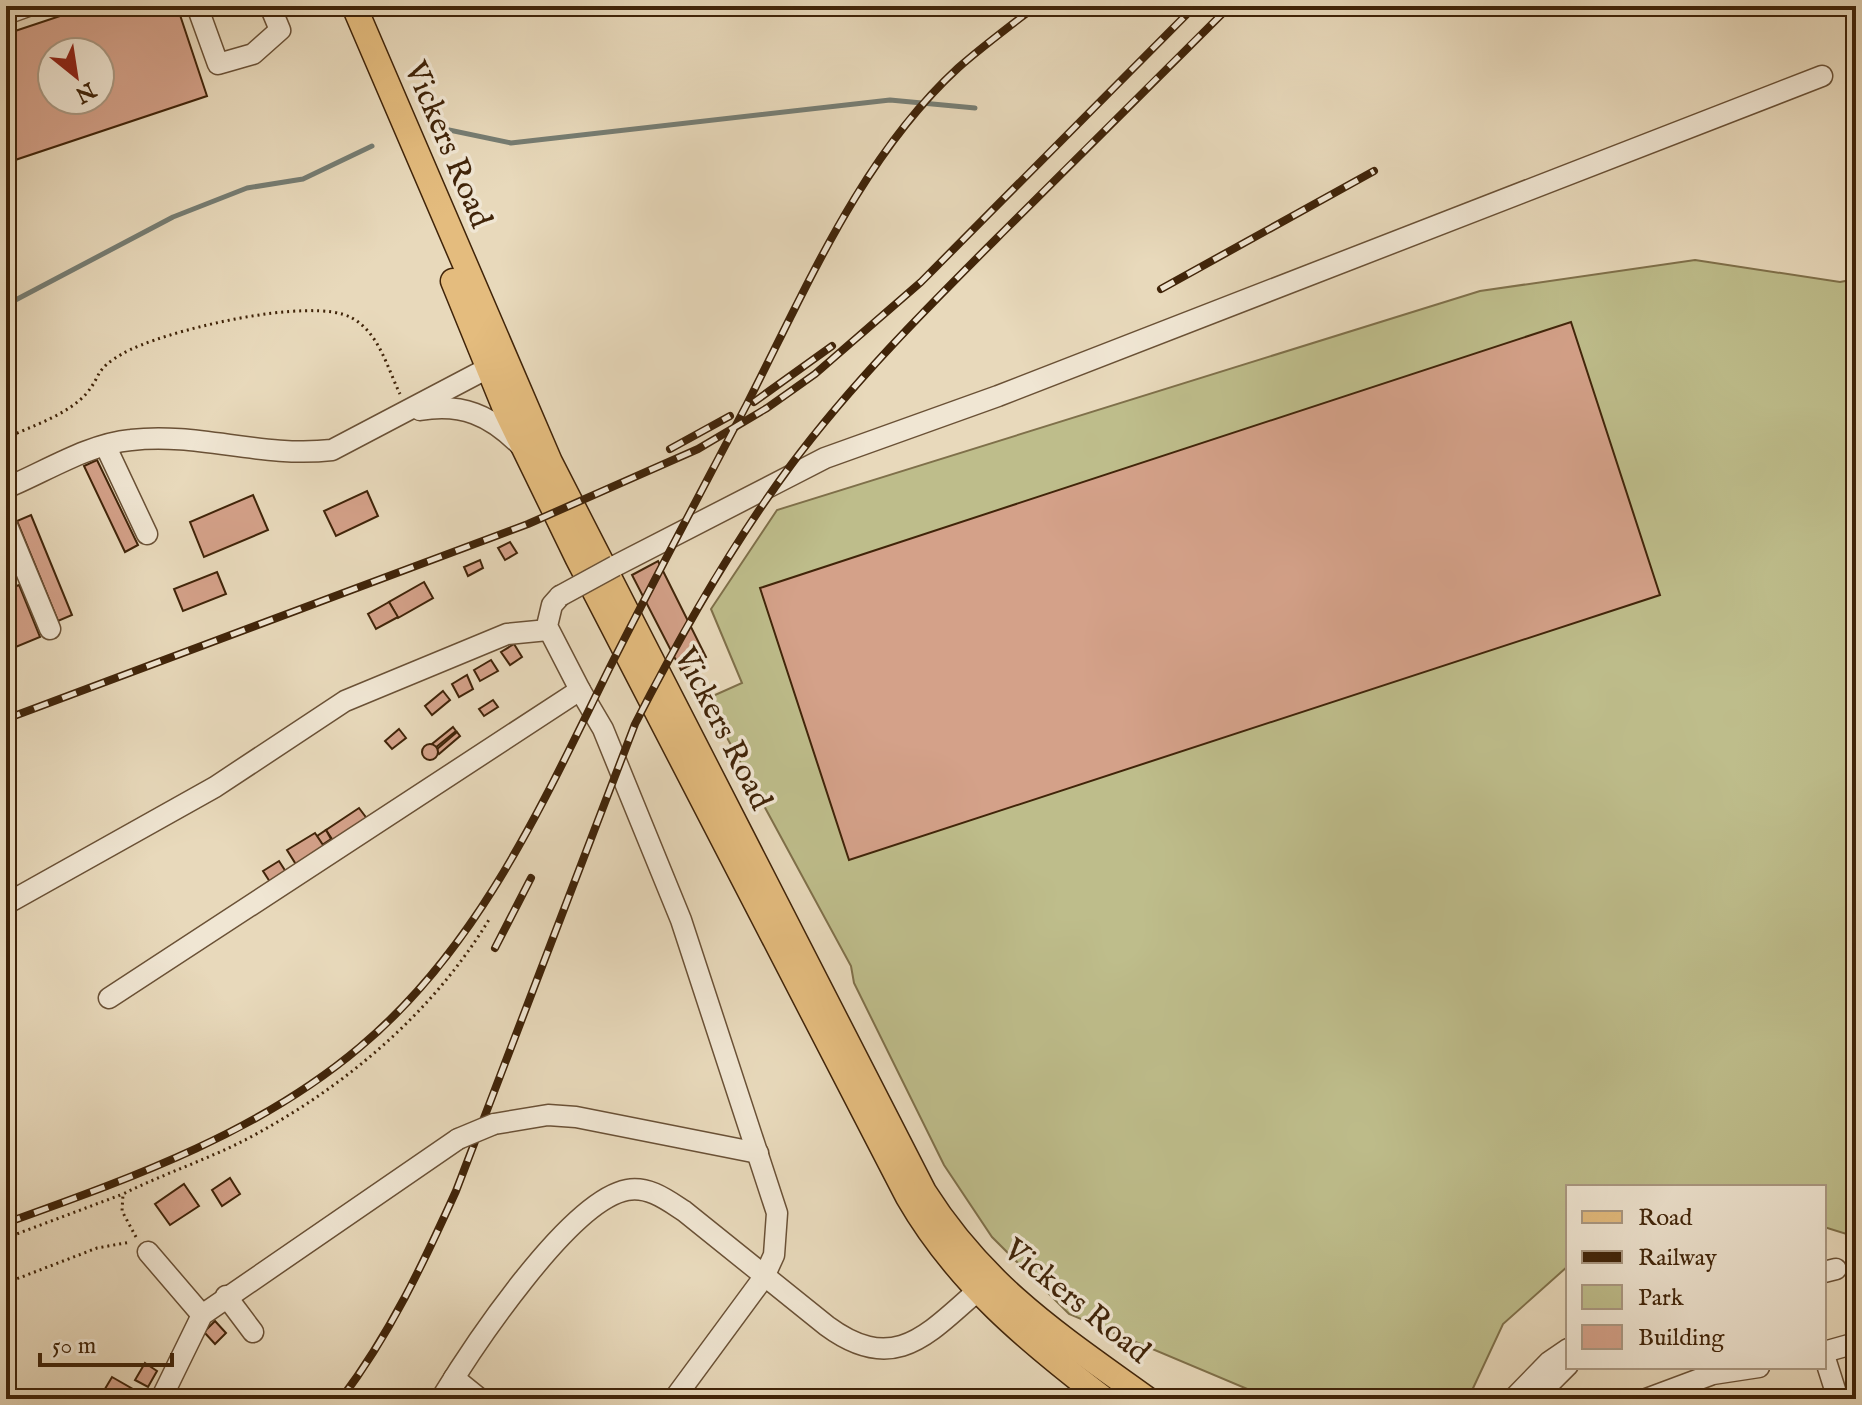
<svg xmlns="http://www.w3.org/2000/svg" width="1862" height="1405" viewBox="0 0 1862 1405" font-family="'IM FELL English',serif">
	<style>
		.green { fill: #bebd8b; stroke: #7f704a; stroke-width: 2 }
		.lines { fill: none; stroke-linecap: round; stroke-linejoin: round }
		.stream { stroke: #767d73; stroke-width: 5 }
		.building { fill: #d4a189; stroke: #402409; stroke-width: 2; fill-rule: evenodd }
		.minor-casing { stroke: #6a5136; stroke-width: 23 }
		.major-casing { stroke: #402409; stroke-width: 27 }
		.path { stroke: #402409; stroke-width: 3; stroke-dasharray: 2 4; stroke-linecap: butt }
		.minor { stroke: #f0e6d3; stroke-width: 20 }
		.major { stroke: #e4bc7e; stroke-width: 24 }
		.rail-casing { stroke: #402409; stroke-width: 8 }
		.rail { stroke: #f0e6d3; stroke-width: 5; stroke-dasharray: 15; stroke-linecap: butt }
		.minor-bridge-casing { stroke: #6a5136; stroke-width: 23; stroke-linecap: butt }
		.minor-bridge { stroke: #f0e6d3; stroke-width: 20 }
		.labels { text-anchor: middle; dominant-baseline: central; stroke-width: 7; stroke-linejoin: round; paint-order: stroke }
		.street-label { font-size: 32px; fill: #402409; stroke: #f0e6d3 }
	</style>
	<rect width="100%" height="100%" fill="#e8d9bb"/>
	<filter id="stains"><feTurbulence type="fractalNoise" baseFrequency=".0025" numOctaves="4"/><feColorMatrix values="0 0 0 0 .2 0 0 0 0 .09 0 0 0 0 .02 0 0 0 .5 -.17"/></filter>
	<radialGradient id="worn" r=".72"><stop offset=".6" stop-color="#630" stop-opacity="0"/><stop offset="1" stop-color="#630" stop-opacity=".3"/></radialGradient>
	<polygon class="green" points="1695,260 1840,282 1856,279 1856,1237 1824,1227 1824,1187 1568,1187 1568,1266 1503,1324 1468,1399 1271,1399 1069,1314 992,1237 944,1165 854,983 851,966 706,699 742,683 711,609 777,510 1480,291"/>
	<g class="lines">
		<g class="stream">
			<polyline points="430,126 511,143 890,100 975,108"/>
			<polyline points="6,305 173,217 247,188 303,179 372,146"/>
		</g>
	</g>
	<g class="building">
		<path d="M90,6H177L207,96L6,163V34ZM52,52H100V100H52Z"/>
		<polygon points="1571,322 1660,595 849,860 760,588"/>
		<polygon points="97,460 138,545 125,552 84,466"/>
		<polygon points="367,491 378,516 336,536 324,511"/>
		<polygon points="253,495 268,530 204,557 190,522"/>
		<polygon points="31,515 72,615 58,621 17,521"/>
		<polygon points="510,542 517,553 505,560 498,548"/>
		<polygon points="480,560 483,568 468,576 464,567"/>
		<polygon points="658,561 706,657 681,670 632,575"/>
		<polygon points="217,572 226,594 183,611 174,589"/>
		<polygon points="424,582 433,598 398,618 389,602"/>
		<polygon points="19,585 40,637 6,651 6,590"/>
		<polygon points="389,602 398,617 376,629 368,614"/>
		<polygon points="514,644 522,657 510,665 501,652"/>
		<polygon points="491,660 498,671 480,681 474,670"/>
		<polygon points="467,675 473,689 459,697 452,684"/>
		<polygon points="443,691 450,700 432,715 425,706"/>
		<polygon points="493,700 498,707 484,716 479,709"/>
		<polygon points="453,727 456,731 435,748 432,744"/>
		<polygon points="399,729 406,738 392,749 385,741"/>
		<polygon points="457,732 460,736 439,754 436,750"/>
		<circle cx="430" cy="752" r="8"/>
		<polygon points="359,808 368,820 334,842 326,830"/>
		<polygon points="326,830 331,839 322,845 317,836"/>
		<polygon points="315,833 325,848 297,866 287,850"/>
		<polygon points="279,861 286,872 270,882 263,871"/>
		<polygon points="230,1178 240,1194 222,1206 212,1190"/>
		<polygon points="184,1184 199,1206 170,1225 155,1204"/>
		<polygon points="215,1321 226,1333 215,1344 204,1332"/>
		<polygon points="145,1363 157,1371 148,1387 135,1380"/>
		<polygon points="112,1377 145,1396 144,1399 99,1399"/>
	</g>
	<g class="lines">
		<defs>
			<g id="minor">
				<polyline points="197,6 218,64 253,54 280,30 270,6"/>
				<polyline points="6,14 28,6"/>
				<path d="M420,410C462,403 490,415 520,445"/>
				<polyline points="106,447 147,534"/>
				<path d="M6,488C45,472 88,444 131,440C198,432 261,458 332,450L488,368"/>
				<polyline points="6,523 50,629"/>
				<polyline points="615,566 825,458 998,396 1822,76"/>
				<polyline points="580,690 603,729 681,920 777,1213 774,1255 764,1277 674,1399"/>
				<polyline points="6,904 215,787 345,701 507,634 548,630"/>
				<polyline points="109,998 580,690 547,626 552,605 560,596"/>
				<polyline points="494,1124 548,1115 576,1117 758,1153"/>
				<polyline points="148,1252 202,1315"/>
				<polyline points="1824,1272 1836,1269"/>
				<polyline points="226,1296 253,1332"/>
				<polyline points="1824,1352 1856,1343"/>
				<polyline points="1824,1355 1838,1399"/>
				<polyline points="454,1378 480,1399"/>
				<polyline points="161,1399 202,1315 458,1139"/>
				<path d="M441,1399C472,1348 569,1201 627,1190C649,1186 667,1200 684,1211L827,1326C899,1379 932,1328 988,1282"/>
				<polyline points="1513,1399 1549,1362 1568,1349"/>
				<polyline points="1534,1399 1568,1365"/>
				<polyline points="1646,1399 1713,1374 1759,1367"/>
			</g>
			<g id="major">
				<path d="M354,6L550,462L924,1192C984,1287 1058,1335 1147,1399"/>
				<path d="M453,281L506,411L578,559L908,1197C957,1282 1027,1340 1104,1399"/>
			</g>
		</defs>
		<use href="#minor" class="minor-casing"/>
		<use href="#major" class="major-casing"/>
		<g class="path">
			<path d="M6,438C32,426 67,415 86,394C102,375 94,370 122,354C161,331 312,295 352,318C379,333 387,367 400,394"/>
			<path d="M136,1237L122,1211L123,1194C163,1174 206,1160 245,1140C344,1088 432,1014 490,918"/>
			<polyline points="6,1238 123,1194"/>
			<polyline points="6,1283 97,1248 131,1242"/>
		</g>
		<use href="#minor" class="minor"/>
		<use href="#major" class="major"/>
		<defs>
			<g id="rail">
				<polyline points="1161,289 1374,171"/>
				<polyline points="754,402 832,346"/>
				<polyline points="670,449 730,416"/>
				<polyline points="6,719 528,524 698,449 767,408 815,374 921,282 1195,6"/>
				<polyline points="495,948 531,878"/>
				<path d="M6,1223C131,1178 257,1134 360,1047C479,947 542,805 609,669C654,580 701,492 747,404C806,289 861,157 958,68C983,46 1010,26 1036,6"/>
				<path d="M341,1399C390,1334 423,1264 456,1191L635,724C681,634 731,546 791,465C855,379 932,303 1007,228C1081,154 1155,80 1230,6"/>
			</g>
		</defs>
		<use href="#rail" class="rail-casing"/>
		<use href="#rail" class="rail"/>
		<defs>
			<g id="minor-bridge">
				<polyline points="560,596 615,566"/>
				<polyline points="458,1139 494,1124"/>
			</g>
		</defs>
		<use href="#minor-bridge" class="minor-bridge-casing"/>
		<use href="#minor-bridge" class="minor-bridge"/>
	</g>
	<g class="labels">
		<g class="street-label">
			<text transform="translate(447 145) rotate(67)">Vickers Road</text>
			<text transform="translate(722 729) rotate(63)">Vickers Road</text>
			<text transform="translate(1076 1302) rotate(39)">Vickers Road</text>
		</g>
	</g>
	<rect width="1862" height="1405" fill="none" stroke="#e8d9bb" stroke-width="32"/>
	<rect x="8" y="8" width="1846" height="1389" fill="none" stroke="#402409" stroke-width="4"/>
	<rect x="16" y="16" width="1830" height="1373" fill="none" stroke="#402409" stroke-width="2"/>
	<rect x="1566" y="1185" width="260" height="184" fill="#f0e6d3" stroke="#aa9882" stroke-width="2"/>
	<rect x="1582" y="1211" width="40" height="12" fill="#e4bc7e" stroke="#aa9882" stroke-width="2"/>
	<text x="1638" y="1225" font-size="24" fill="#402409">Road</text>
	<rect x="1582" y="1251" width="40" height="12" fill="#402409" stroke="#aa9882" stroke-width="2"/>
	<text x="1638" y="1265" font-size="24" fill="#402409">Railway</text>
	<rect x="1582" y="1285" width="40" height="24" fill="#bebd8b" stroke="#aa9882" stroke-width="2"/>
	<text x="1638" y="1305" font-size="24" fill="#402409">Park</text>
	<rect x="1582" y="1325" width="40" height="24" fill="#d4a189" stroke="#aa9882" stroke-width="2"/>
	<text x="1638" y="1345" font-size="24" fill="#402409">Building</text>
	<g transform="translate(76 76) rotate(150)"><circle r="38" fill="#f0e6d3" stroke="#aa9882" stroke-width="2"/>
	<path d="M0-6L14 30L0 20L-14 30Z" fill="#8f2418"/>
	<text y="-12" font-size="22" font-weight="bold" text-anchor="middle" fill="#402409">N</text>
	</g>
	<path d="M40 1353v12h132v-12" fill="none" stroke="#402409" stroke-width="4"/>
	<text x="52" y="1353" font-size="24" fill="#402409" stroke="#f0e6d3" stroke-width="6" paint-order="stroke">50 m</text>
	<rect width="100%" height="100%" filter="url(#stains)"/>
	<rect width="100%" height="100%" fill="url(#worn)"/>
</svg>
